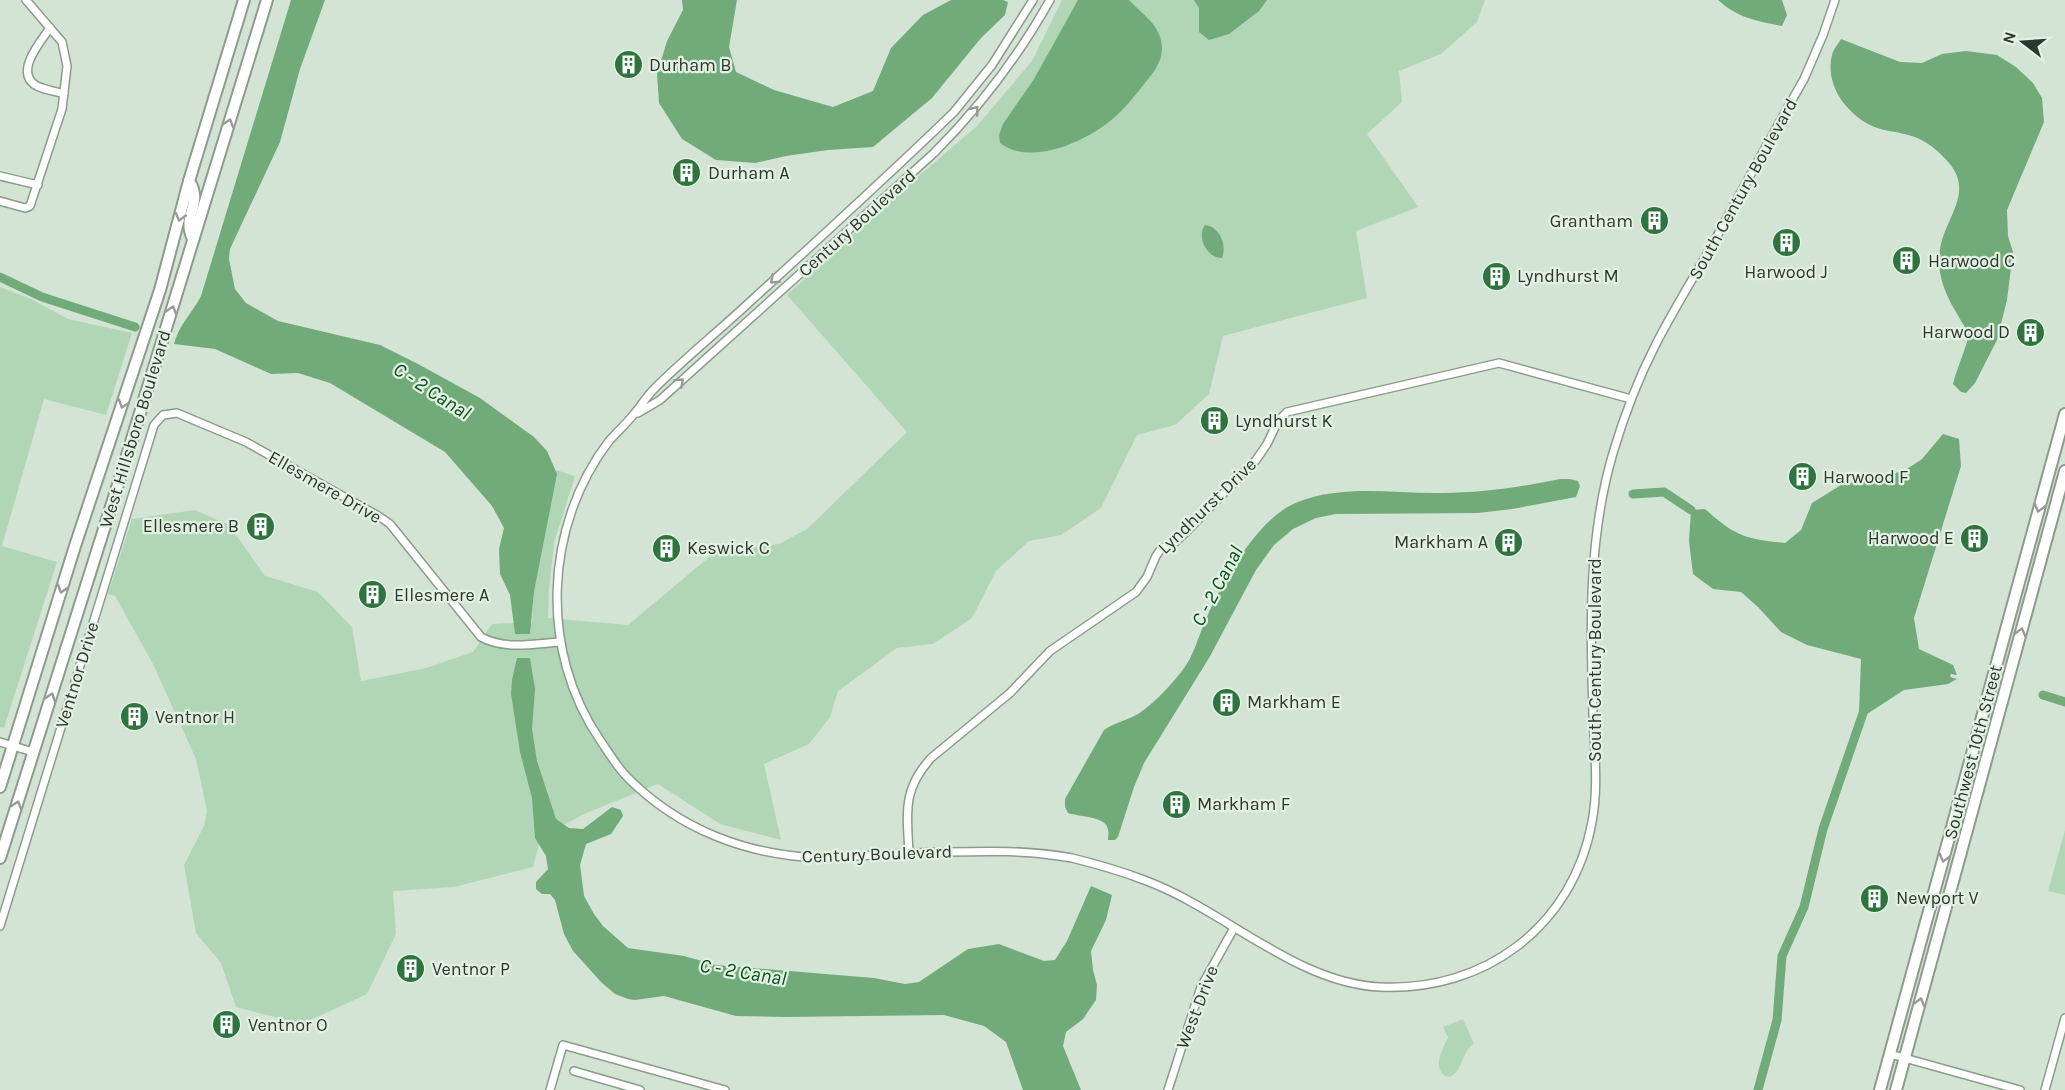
<svg xmlns="http://www.w3.org/2000/svg" width="2065" height="1090" viewBox="0 0 2065 1090" font-family="Karla,sans-serif">
	<style>
		.green { fill: #b1d6b5 }
		.water { fill: #71ab7a }
		.lines { fill: none; stroke-linecap: round; stroke-linejoin: round }
		.canal { stroke: #71ab7a; stroke-width: 9 }
		.minor-casing { stroke: #8c9b8e; stroke-width: 10 }
		.primary-casing { stroke: #8c9b8e; stroke-width: 14 }
		.minor { stroke: #fff; stroke-width: 7 }
		.primary { stroke: #fff; stroke-width: 10 }
		.oneway { stroke: #979a97 }
		.labels { text-anchor: middle; dominant-baseline: central; stroke-width: 4.5; stroke-linejoin: round; paint-order: stroke }
		.poi-label { font-size: 18px; fill: #2f352f; stroke: #e1f1e2; text-anchor: start }
		.street-label { font-size: 18px; fill: #2f352f; stroke: #e1f1e2 }
		.water-label { font-size: 20px; font-style: italic; fill: #0c4e20; stroke: #e1f1e2 }
	</style>
	<rect width="100%" height="100%" fill="#d3e4d5"/>
	<g class="green">
		<polygon points="1062,0 1485,0 1477,22 1441,54 1399,71 1402,102 1367,134 1418,207 1356,231 1367,298 1223,336 1209,394 1175,425 1137,435 1101,508 1061,535 1029,541 996,571 972,618 933,644 897,648 838,691 830,717 809,744 764,764 781,840 720,824 658,784 584,814 541,837 533,867 454,887 393,891 396,934 367,994 302,1024 236,1007 221,963 196,933 184,865 204,826 207,811 196,759 153,664 115,596 108,594 132,519 195,510 229,525 265,576 318,592 352,627 361,681 426,668 473,652 492,624 532,622 534,592 556,470 575,476 554,543 549,590 548,618 628,625 714,553 779,544 807,529 907,432 787,295 885,205 977,126 1032,61"/>
		<polygon points="0,287 31,299 68,319 132,333 106,415 44,399 2,546 57,562 4,728 0,727"/>
		<polygon points="2065,830 2065,895 2048,891"/>
		<path d="M1463,1019L1474,1044C1461,1051 1464,1070 1450,1077L1445,1076C1432,1066 1443,1049 1448,1037L1443,1027Z"/>
	</g>
	<g class="water">
		<path d="M291,0H325L300,69L280,142L230,249L229,259L235,289L246,303L278,321L380,345L418,364L480,398L534,437L547,451L557,474L534,592L530,634H515L510,595L500,574L499,549L504,528L492,506L445,452L330,383L298,373L271,374L215,349L174,344C180,323 191,315 201,296Z"/>
		<polygon points="682,0 737,0 729,47 736,72 774,90 833,107 873,91 891,48 923,15 951,0 1003,0 1008,2 1005,15 981,38 932,98 873,147 828,150 786,156 755,163 716,160 682,139 659,103 657,74 667,41 683,10"/>
		<path d="M1078,0H1129C1138,10 1154,21 1159,34C1168,57 1155,71 1141,88C1132,99 1122,112 1110,121C1083,143 1030,166 1000,143L999,135L1003,124L1034,79Z"/>
		<polygon points="1194,0 1267,0 1259,11 1229,34 1209,40 1199,32 1199,8"/>
		<path d="M1718,0H1782L1787,15L1782,26C1756,21 1738,18 1718,0Z"/>
		<path d="M1841,39L1900,62L1922,63L1942,54L1966,51L1997,55L2016,67L2033,83L2042,98L2044,122L2007,210L2008,236L2013,252L2007,300L1997,340L1975,383L1966,393L1961,392L1953,384C1957,367 1965,352 1969,334C1958,315 1943,294 1940,272C1939,264 1939,251 1941,244C1948,215 1973,191 1949,163C1938,150 1925,139 1908,135C1895,131 1880,131 1868,124C1844,110 1825,84 1832,55C1833,50 1838,44 1841,39Z"/>
		<path d="M1205,225C1220,227 1227,245 1222,258C1207,258 1196,237 1205,225Z"/>
		<path d="M1943,434L1959,439L1961,466L1914,618L1919,649L1953,665L1957,675L1951,674L1950,677L1957,679L1948,684L1904,690L1867,714L1871,697L1869,696L1859,712L1861,659L1807,645L1781,632L1758,607L1741,592L1713,589L1693,574L1689,541L1691,510L1705,509C1735,536 1745,539 1785,543L1801,530L1812,503L1841,485L1904,471L1922,459Z"/>
		<path d="M1560,479H1570L1578,481L1580,486L1576,497L1512,509L1478,513L1336,514L1316,518L1293,529L1274,545L1256,570L1209,658L1144,763L1134,787L1118,837L1115,840H1108C1108,837 1109,833 1108,830C1107,816 1079,817 1068,813L1065,807V799L1104,730C1115,722 1130,720 1141,712C1156,701 1171,685 1182,671C1194,656 1199,634 1207,617C1223,581 1259,516 1298,502C1344,484 1395,494 1442,493C1482,493 1521,487 1560,479Z"/>
		<polygon points="517,658 530,658 535,689 532,729 537,761 556,819 569,828 583,829 612,807 621,810 623,816 611,834 586,844 580,865 584,896 594,914 603,926 628,948 684,956 716,965 874,978 905,984 919,982 968,949 999,944 1044,961 1055,960 1067,941 1091,886 1112,895 1106,920 1091,951 1093,970 1097,985 1096,1000 1083,1019 1066,1032 1063,1046 1081,1090 1023,1090 1006,1042 984,1026 944,1015 785,1017 736,1016 664,996 635,1000 628,999 615,994 602,983 573,951 564,934 555,900 550,894 542,894 536,889 536,882 548,869 546,856 535,838 532,798 520,752 511,694 512,680"/>
	</g>
	<g class="lines">
		<g class="canal">
			<polyline points="0,277 42,297 135,327"/>
			<polyline points="1633,494 1664,492 1691,510"/>
			<polyline points="2043,695 2065,702"/>
			<polyline points="1758,1090 1777,1020 1782,956 1804,907 1823,829 1869,696"/>
		</g>
		<defs>
			<g id="minor">
				<path d="M1033,0L992,65L954,112C888,176 820,238 752,300C720,330 685,358 654,389C646,397 641,406 634,414C626,424 617,432 609,441C544,526 539,651 600,740C609,753 617,767 628,778C680,830 747,855 819,858C861,856 904,853 946,852C988,851 1030,850 1072,858C1096,864 1121,871 1144,880C1222,908 1295,983 1380,987C1485,992 1573,926 1592,822C1599,786 1594,748 1593,713C1590,626 1588,538 1613,453C1624,416 1638,379 1656,344C1673,311 1692,280 1710,249C1741,192 1772,135 1804,79L1823,35L1835,0"/>
				<path d="M50,28C41,41 13,73 37,86C45,90 55,91 64,94"/>
				<polyline points="0,176 38,185"/>
				<polyline points="0,201 25,208 30,206 62,109 67,66 62,42 26,0"/>
				<path d="M638,413L660,400L934,153C980,107 1018,57 1050,0"/>
				<polyline points="0,742 33,752"/>
				<path d="M909,853C907,813 902,790 931,758L1010,693L1050,651L1136,592L1147,577L1156,556L1161,549L1175,542L1185,533L1256,460L1267,444L1278,421L1287,412L1499,363L1631,399"/>
				<path d="M0,926L154,425L163,415L177,413L246,442L380,517L390,524L481,637C505,650 533,644 560,642"/>
				<polyline points="1890,1054 2020,1090"/>
				<polyline points="574,1071 640,1090"/>
				<polyline points="550,1090 563,1045 725,1090"/>
				<polyline points="1168,1090 1201,987 1234,928"/>
				<polyline points="2045,1090 2065,1018"/>
			</g>
			<g id="primary">
				<path d="M189,181C204,204 181,215 193,239"/>
				<polyline points="0,787 75,546 160,290 189,181 244,0"/>
				<polyline points="0,858 116,491 267,0"/>
				<polyline points="1880,1090 2065,414"/>
				<polyline points="1896,1090 2065,471"/>
			</g>
		</defs>
		<use href="#minor" class="minor-casing"/>
		<use href="#primary" class="primary-casing"/>
		<use href="#minor" class="minor"/>
		<use href="#primary" class="primary"/>
	</g>
	<defs><path id="oneway-chevron" d="M-2-3.5L2.5 0L-2 3.5" fill="none" stroke-width="1.6" stroke-linecap="round" stroke-linejoin="round" transform="scale(1.5)"/></defs>
	<g class="oneway">
		<use href="#oneway-chevron" transform="translate(975 110) rotate(-51)"/>
		<use href="#oneway-chevron" transform="translate(229 123) rotate(-73)"/>
		<use href="#oneway-chevron" transform="translate(180 217) rotate(105)"/>
		<use href="#oneway-chevron" transform="translate(774 280) rotate(137)"/>
		<use href="#oneway-chevron" transform="translate(172 310) rotate(-73)"/>
		<use href="#oneway-chevron" transform="translate(680 382) rotate(-42)"/>
		<use href="#oneway-chevron" transform="translate(123 404) rotate(108)"/>
		<use href="#oneway-chevron" transform="translate(2039 508) rotate(105)"/>
		<use href="#oneway-chevron" transform="translate(62 589) rotate(108)"/>
		<use href="#oneway-chevron" transform="translate(2021 632) rotate(-75)"/>
		<use href="#oneway-chevron" transform="translate(51 697) rotate(-72)"/>
		<use href="#oneway-chevron" transform="translate(17 805) rotate(-73)"/>
		<use href="#oneway-chevron" transform="translate(1944 858) rotate(105)"/>
		<use href="#oneway-chevron" transform="translate(1920 1002) rotate(-75)"/>
	</g>
	<defs>
		<symbol id="building-disc" viewBox="-11 -11 22 22"><circle r="9.5" fill="#2f733e" stroke="#e1f1e2"/><path d="M-4-6H4V6H1V3H-1V6H-4ZM-2.5-4.3h1.7v1.8h-1.7ZM.8-4.3h1.7v1.8H.8ZM-2.5-1h1.7V.8h-1.7ZM.8-1h1.7V.8H.8Z" fill="#fff"/></symbol>
	</defs>
	<g fill-rule="evenodd">
		<use href="#building-disc" x="612" y="48" width="33" height="33"/>
		<use href="#building-disc" x="670" y="156" width="33" height="33"/>
		<use href="#building-disc" x="1638" y="204" width="33" height="33"/>
		<use href="#building-disc" x="1770" y="226" width="33" height="33"/>
		<use href="#building-disc" x="1890" y="244" width="33" height="33"/>
		<use href="#building-disc" x="1480" y="260" width="33" height="33"/>
		<use href="#building-disc" x="2014" y="316" width="33" height="33"/>
		<use href="#building-disc" x="1198" y="404" width="33" height="33"/>
		<use href="#building-disc" x="1786" y="460" width="33" height="33"/>
		<use href="#building-disc" x="244" y="510" width="33" height="33"/>
		<use href="#building-disc" x="1958" y="522" width="33" height="33"/>
		<use href="#building-disc" x="1492" y="526" width="33" height="33"/>
		<use href="#building-disc" x="650" y="532" width="33" height="33"/>
		<use href="#building-disc" x="356" y="578" width="33" height="33"/>
		<use href="#building-disc" x="1210" y="686" width="33" height="33"/>
		<use href="#building-disc" x="118" y="700" width="33" height="33"/>
		<use href="#building-disc" x="1160" y="788" width="33" height="33"/>
		<use href="#building-disc" x="1858" y="882" width="33" height="33"/>
		<use href="#building-disc" x="394" y="952" width="33" height="33"/>
		<use href="#building-disc" x="210" y="1008" width="33" height="33"/>
	</g>
	<g class="labels">
		<g class="poi-label">
			<text x="649" y="65">Durham B</text>
			<text x="708" y="173">Durham A</text>
			<text x="1633" y="221" text-anchor="end">Grantham</text>
			<text x="1928" y="261">Harwood C</text>
			<text x="1786" y="272" text-anchor="middle">Harwood J</text>
			<text x="1517" y="276">Lyndhurst M</text>
			<text x="2010" y="332" text-anchor="end">Harwood D</text>
			<text x="1235" y="421">Lyndhurst K</text>
			<text x="1823" y="477">Harwood F</text>
			<text x="239" y="526" text-anchor="end">Ellesmere B</text>
			<text x="1954" y="538" text-anchor="end">Harwood E</text>
			<text x="1488" y="542" text-anchor="end">Markham A</text>
			<text x="687" y="548">Keswick C</text>
			<text x="394" y="595">Ellesmere A</text>
			<text x="1247" y="702">Markham E</text>
			<text x="155" y="717">Ventnor H</text>
			<text x="1197" y="804">Markham F</text>
			<text x="1896" y="898">Newport V</text>
			<text x="432" y="969">Ventnor P</text>
			<text x="248" y="1025">Ventnor O</text>
		</g>
		<g class="street-label">
			<text transform="translate(1743 189) rotate(-61)">South Century Boulevard</text>
			<text transform="translate(857 223) rotate(-42)">Century Boulevard</text>
			<text transform="translate(135 429) rotate(-73)">West Hillsboro Boulevard</text>
			<text transform="translate(325 487) rotate(30)">Ellesmere Drive</text>
			<text transform="translate(1207 506) rotate(-44)">Lyndhurst Drive</text>
			<text transform="translate(1595 660) rotate(-90)">South Century Boulevard</text>
			<text transform="translate(77 675) rotate(-73)">Ventnor Drive</text>
			<text transform="translate(1973 752) rotate(-75)">Southwest 10th Street</text>
			<text transform="translate(877 854) rotate(-2)">Century Boulevard</text>
			<text transform="translate(1197 1007) rotate(-69)">West Drive</text>
		</g>
		<g class="water-label">
			<text transform="translate(432 391) rotate(33)">C - 2 Canal</text>
			<text transform="translate(1217 586) rotate(-62)">C - 2 Canal</text>
			<text transform="translate(743 972) rotate(9)">C - 2 Canal</text>
		</g>
	</g>
	<g transform="translate(2023 42) rotate(287)" stroke="#e1f1e2" stroke-width="4.5" paint-order="stroke">
	<path d="M0-4.5L10 22L0 15L-10 22Z" fill="#2f352f"/>
	<text y="-9" font-size="16" font-weight="bold" text-anchor="middle" fill="#2f352f">N</text>
	</g>
</svg>
